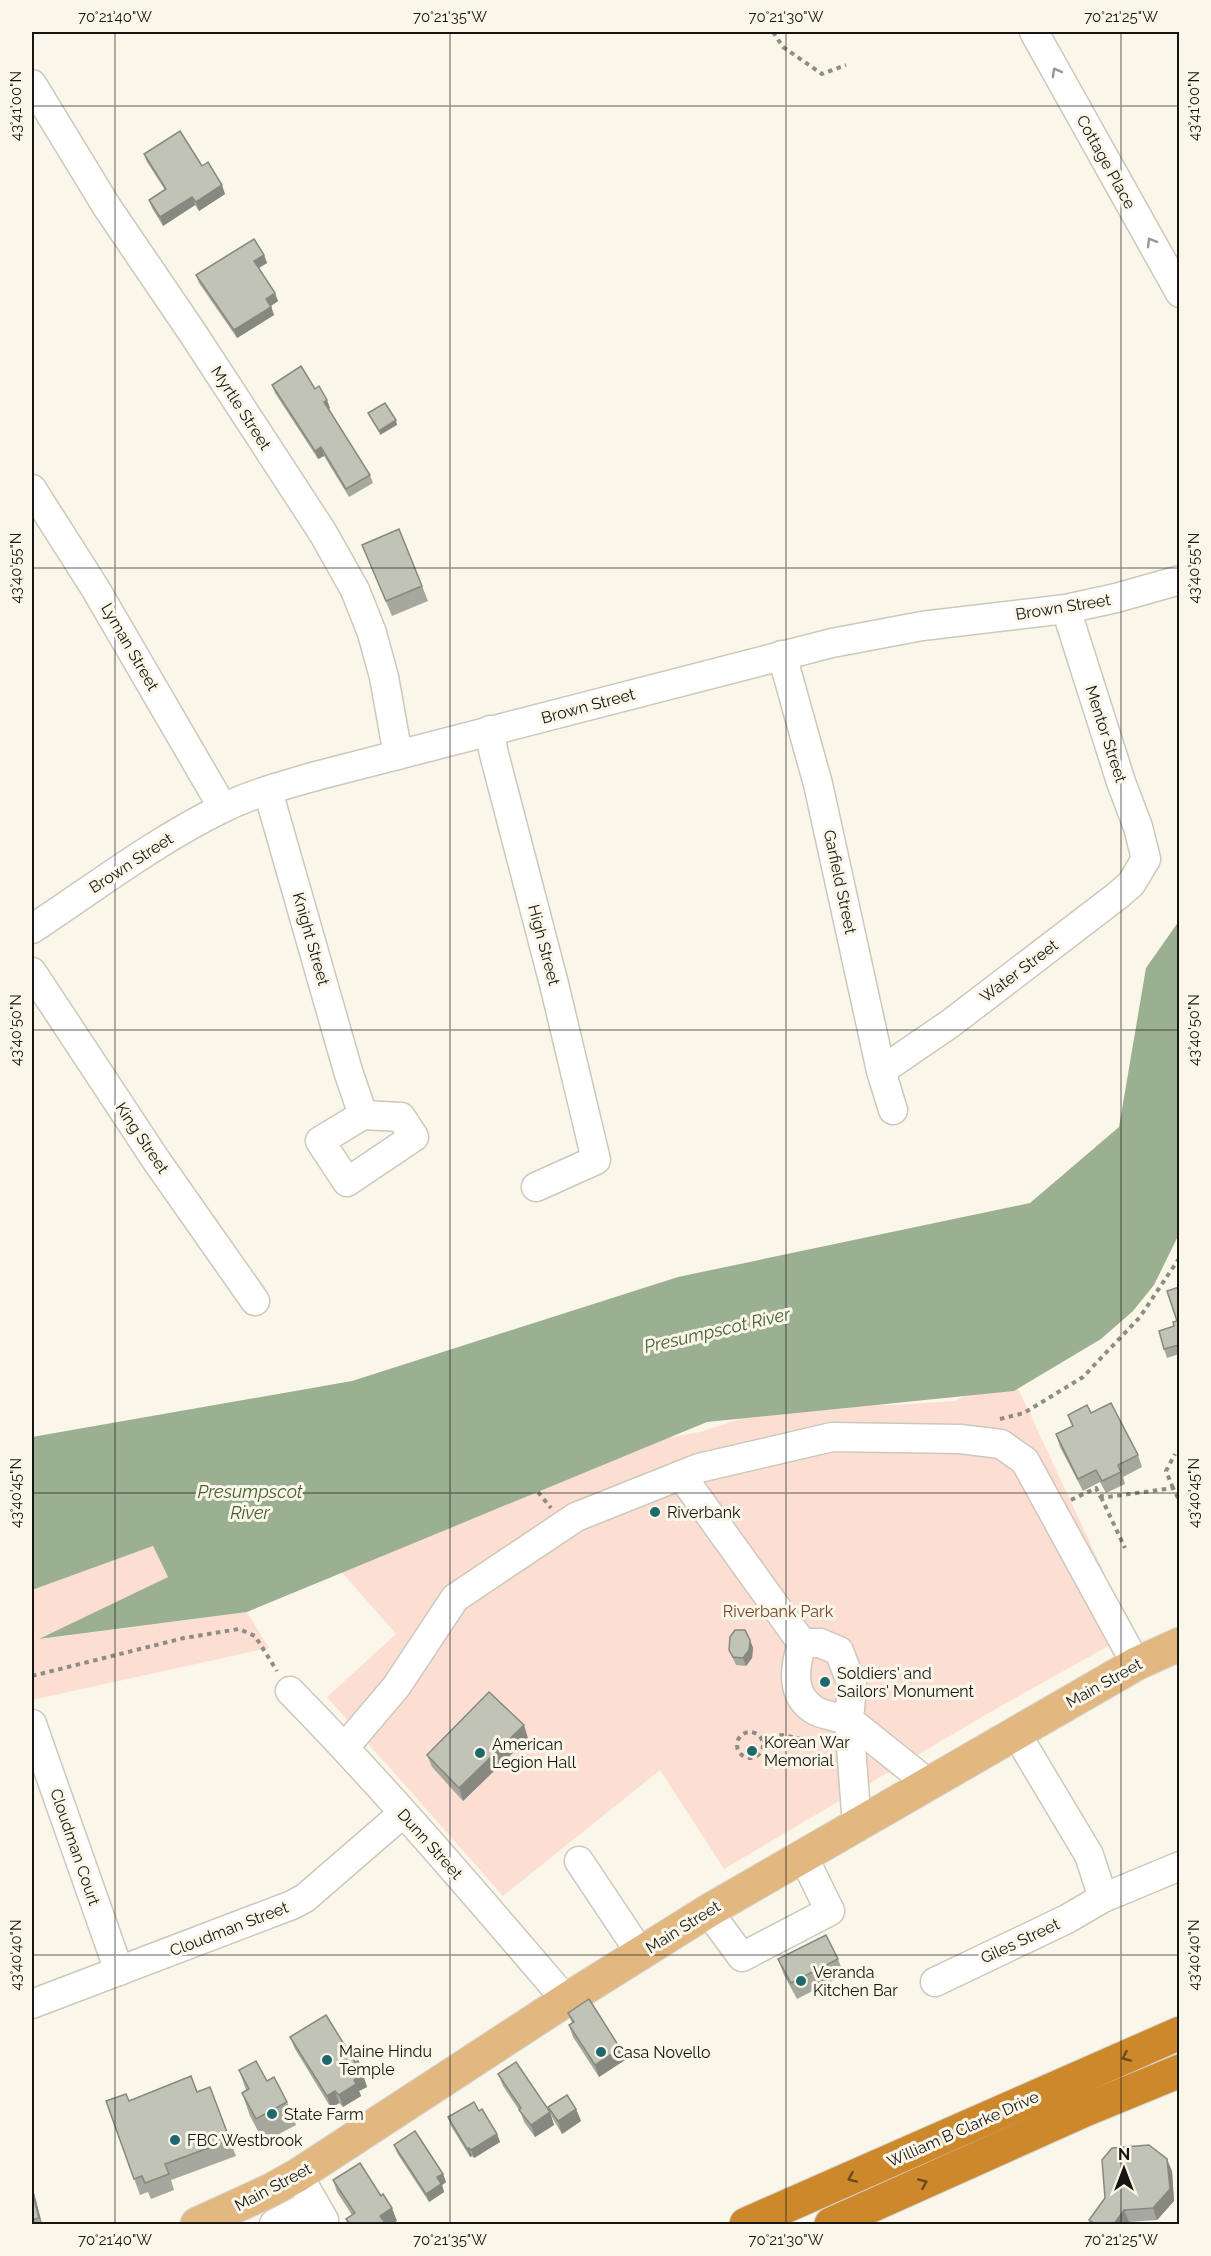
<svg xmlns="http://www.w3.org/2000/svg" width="1211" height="2256" viewBox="0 0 1211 2256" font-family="Raleway,sans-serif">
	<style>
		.green { fill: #fcdfd2 }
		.water { fill: #9bb090 }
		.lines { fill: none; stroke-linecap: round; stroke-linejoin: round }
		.minor-casing { stroke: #ccc8bb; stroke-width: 31 }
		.major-casing { stroke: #d5d5d4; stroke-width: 35 }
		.highway-casing { stroke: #d5d5d4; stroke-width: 35 }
		.path { stroke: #8f8c83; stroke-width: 4; stroke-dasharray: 4.5 4.5; stroke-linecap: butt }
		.minor { stroke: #fff; stroke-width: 28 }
		.major { stroke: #e2b880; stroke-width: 33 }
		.highway { stroke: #ce882c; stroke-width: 33 }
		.wall { fill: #a6a89d }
		.shaded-wall { fill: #87887f }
		.building { fill: #c1c3b6; stroke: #87887f; stroke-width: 1.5 }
		.oneway { stroke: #979694 }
		.oneway2 { stroke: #69491d }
		.ticks { fill: none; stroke: #171511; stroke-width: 1.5; stroke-opacity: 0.45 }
		.poi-dot { fill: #1d6a6e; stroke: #faf6e9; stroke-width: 2 }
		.labels { text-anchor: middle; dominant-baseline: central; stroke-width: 6; stroke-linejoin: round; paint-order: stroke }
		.street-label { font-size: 16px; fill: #171511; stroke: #faf6e9 }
		.poi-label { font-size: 16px; fill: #171511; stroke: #faf6e9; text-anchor: start }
		.park-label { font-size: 16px; fill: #77432a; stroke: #faf6e9 }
		.water-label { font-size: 18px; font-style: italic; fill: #436131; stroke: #faf6e9 }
		.neatline { fill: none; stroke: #171511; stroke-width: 2 }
		.ticks-label { font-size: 15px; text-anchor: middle; fill: #171511 }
	</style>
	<rect width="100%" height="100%" fill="#faf6e9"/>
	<g class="green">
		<polygon points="1011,1373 1132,1633 999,1707 724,1869 660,1770 503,1896 327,1697 396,1634 333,1562 652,1441 700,1432 749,1416 822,1401 891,1405 955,1401"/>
		<polygon points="153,1546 168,1577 42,1639 247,1612 269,1648 32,1700 32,1590"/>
	</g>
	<polygon class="water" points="1179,921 1179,1234 1154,1285 1133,1311 1101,1339 1014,1391 707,1422 247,1612 39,1639 168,1577 153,1546 32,1590 32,1437 352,1381 678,1277 1030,1203 1119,1127 1146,968"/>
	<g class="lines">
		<defs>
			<g id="minor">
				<polyline points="1034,32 1180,293"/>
				<polyline points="32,84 107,207 192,332 323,533 355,590 372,633 384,677 398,755"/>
				<polyline points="32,489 95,588 223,808"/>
				<polyline points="782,655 818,784 881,1071 893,1110"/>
				<polyline points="490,730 493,750 554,984 596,1160 536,1187"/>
				<polyline points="268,791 348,1071 363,1115 320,1141 347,1182 414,1137 401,1117 363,1115"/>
				<path d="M32,929C94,888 154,842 221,809C251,794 285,785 316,776L832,643L922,626L1066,609L1116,598L1180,580"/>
				<polyline points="32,972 156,1160 255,1301"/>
				<polyline points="881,1071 951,1023 1117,896 1131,884 1146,859 1138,827 1121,782 1066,609"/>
				<polyline points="681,1475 802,1643 820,1643 839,1651 852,1685 849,1720 929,1784"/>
				<path d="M802,1643C795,1666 789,1696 816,1711C826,1716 838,1717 849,1720L857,1825"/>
				<path d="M290,1691C387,1790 476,1895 566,2000"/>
				<polyline points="32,1724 119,1971"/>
				<polyline points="1016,1733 1089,1855 1103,1898"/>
				<polyline points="345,1747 396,1687 455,1598 576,1517 699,1468 832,1437 960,1439 1001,1444 1025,1461 1136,1664"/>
				<polyline points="579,1861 641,1954"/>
				<polyline points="708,1911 742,1957 830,1911 803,1856"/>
				<polyline points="935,1982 1067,1919 1103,1898 1180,1866"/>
				<polyline points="32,2004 292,1905 305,1898 402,1814"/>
				<polyline points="298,2175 324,2220"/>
				<polyline points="274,2224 314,2203"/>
			</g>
			<polyline id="major" points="197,2224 271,2190 298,2175 566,2000 708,1911 1136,1664 1180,1644"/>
			<g id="highway">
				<polyline points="746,2224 1180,2033"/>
				<polyline points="831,2224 1085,2110 1180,2071"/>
			</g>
		</defs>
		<use href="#minor" class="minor-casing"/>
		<use href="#major" class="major-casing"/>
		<use href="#highway" class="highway-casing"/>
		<g class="path">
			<polyline points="773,32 783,47 822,74 846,65"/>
			<polyline points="1000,1419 1024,1413 1083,1377 1140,1317 1180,1257"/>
			<polyline points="1173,1488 1166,1471 1175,1454"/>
			<polyline points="538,1492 551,1508"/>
			<polyline points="1101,1497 1125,1548"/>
			<polyline points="1071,1500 1096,1488 1100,1496 1108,1497 1173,1488 1180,1502"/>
			<polyline points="32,1676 184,1638 239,1629 255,1636 277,1671"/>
			<circle cx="750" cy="1745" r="13"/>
			<polyline points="762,1740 782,1735 802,1739"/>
		</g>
		<use href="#minor" class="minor"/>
		<use href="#major" class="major"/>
		<use href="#highway" class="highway"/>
	</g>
	<g class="wall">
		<polygon points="144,154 202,166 225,194 199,211 195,205 163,226 152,208 149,200 165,190 147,162"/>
		<polygon points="264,255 267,263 259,268 278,301 271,306 274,315 237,338 199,283 196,275"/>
		<polygon points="272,385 315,389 330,408 329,409 370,475 373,483 349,497 324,456 318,459 275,393"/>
		<polygon points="362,545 422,586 428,601 392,616"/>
		<polygon points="1179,1287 1179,1354 1167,1358 1164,1349 1177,1321"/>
		<polygon points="1091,1413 1138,1455 1142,1467 1123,1477 1125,1484 1106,1493 1100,1482 1083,1491 1060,1447 1056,1434 1072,1426 1068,1415"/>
		<polygon points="750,1640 753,1648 752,1658 746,1666 736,1665 729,1650"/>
		<polygon points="528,1738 463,1801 432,1767 427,1755"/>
		<polygon points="778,1959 838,1959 844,1975 797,1999 784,1975"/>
		<polygon points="568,2013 620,2048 625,2060 599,2077 573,2037 569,2025 572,2023"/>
		<polygon points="290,2037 363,2074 367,2087 359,2091 361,2096 343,2107 339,2103 331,2108 295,2049"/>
		<polygon points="239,2070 287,2102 296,2125 264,2142 250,2116 242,2093 246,2090"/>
		<polygon points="498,2074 550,2112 554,2125 535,2137 524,2122 521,2113 503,2086"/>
		<polygon points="210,2087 236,2156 171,2180 174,2190 151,2199 148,2192 140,2195 106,2101 129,2101 197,2092"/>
		<polygon points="548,2107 576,2109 581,2121 562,2134 553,2119"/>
		<polygon points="479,2111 497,2134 500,2142 474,2158 472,2156 470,2157 451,2126 448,2117"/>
		<polygon points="394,2145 443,2174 446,2182 442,2185 444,2192 429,2202 397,2153"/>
		<polygon points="1172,2171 1174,2201 1157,2220 1129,2222 1127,2224 1090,2224 1089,2220 1105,2198"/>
		<polygon points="333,2180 397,2221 390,2224 348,2224 346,2219 352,2215 337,2192"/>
		<polygon points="32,2185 42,2224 32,2224"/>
	</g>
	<g class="shaded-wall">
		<polygon points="222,185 225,194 199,211 196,202"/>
		<polygon points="192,197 195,205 163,226 160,217"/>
		<polygon points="264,255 267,263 257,269 254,261"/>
		<polygon points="275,293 278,301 269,307 266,299"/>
		<polygon points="271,307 274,315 237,338 234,330"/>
		<polygon points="327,400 330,408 327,410 324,402"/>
		<polygon points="396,420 397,425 380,435 379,431"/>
		<polygon points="321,447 324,456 318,459 315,451"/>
		<polygon points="750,1640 753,1648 752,1658 746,1666 743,1658"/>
		<polygon points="524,1725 528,1738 463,1801 459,1788"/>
		<polygon points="620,2048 625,2060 599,2077 595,2065"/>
		<polygon points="358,2061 367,2087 359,2091 361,2096 343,2107 339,2095 354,2080"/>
		<polygon points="335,2091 339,2103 331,2108 327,2096"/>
		<polygon points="576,2109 581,2121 562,2134 558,2121"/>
		<polygon points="550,2112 554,2125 535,2137 531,2125"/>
		<polygon points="497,2134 500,2142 474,2158 471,2150"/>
		<polygon points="469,2148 472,2156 470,2157 467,2149"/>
		<polygon points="1167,2159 1172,2171 1174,2201 1157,2220 1153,2208"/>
		<polygon points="443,2174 446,2182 442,2185 444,2192 429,2202 426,2194 437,2177"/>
		<polygon points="32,2185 42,2224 39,2218 32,2190"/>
		<polygon points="392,2208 397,2221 390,2224 383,2224 380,2216"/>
		<polygon points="1124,2210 1129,2222 1127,2224 1114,2224"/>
	</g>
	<g class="building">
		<polygon points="180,131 202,166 208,162 222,185 196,202 192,197 160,217 149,200 166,189 144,154"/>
		<polygon points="254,239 264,255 254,261 275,293 266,299 271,307 234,330 196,275"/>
		<polygon points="301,366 315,389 319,386 327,400 324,402 370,475 346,489 321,447 315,451 272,385"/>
		<polygon points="385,403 396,420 379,431 368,413"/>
		<polygon points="399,529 422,586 386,601 362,545"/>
		<polygon points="1179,1287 1179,1345 1164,1349 1159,1331 1174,1326 1173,1322 1177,1321 1167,1291"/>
		<polygon points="1111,1403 1138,1455 1118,1465 1121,1472 1102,1481 1096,1470 1078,1479 1056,1434 1073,1426 1068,1415 1087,1405 1091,1413"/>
		<polygon points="735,1630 745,1630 750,1640 749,1650 743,1658 733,1657 729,1650 730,1637"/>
		<polygon points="489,1692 524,1725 459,1788 427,1755"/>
		<polygon points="826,1935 838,1959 791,1983 778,1959"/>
		<polygon points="589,1999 620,2048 595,2065 569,2025 574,2022 568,2013"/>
		<polygon points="326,2015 355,2062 358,2061 362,2075 354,2080 356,2084 339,2095 335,2091 327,2096 290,2037"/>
		<polygon points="256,2061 267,2081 274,2077 287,2102 256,2119 242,2093 249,2089 239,2070"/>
		<polygon points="516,2062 550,2112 531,2125 519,2110 521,2108 498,2074"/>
		<polygon points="191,2076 197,2092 210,2087 230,2140 165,2164 169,2174 145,2183 142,2176 134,2179 106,2101 126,2094 129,2101"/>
		<polygon points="567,2095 576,2109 558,2121 548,2107"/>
		<polygon points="474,2102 479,2111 482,2109 497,2134 471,2150 469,2148 467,2149 448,2117"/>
		<polygon points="415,2131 443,2174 437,2177 441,2184 426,2194 394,2145"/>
		<polygon points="1149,2145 1167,2159 1170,2189 1153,2208 1124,2210 1114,2224 1095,2224 1089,2220 1105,2198 1102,2160 1112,2148"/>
		<polygon points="360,2163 381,2196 383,2194 392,2208 380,2216 386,2224 350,2224 346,2219 355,2213 333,2180"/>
		<polygon points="32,2190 39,2218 32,2220"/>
	</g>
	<defs><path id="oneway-chevron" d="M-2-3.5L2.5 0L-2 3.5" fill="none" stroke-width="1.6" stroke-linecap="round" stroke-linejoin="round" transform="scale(1.5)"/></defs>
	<g class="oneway">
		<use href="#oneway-chevron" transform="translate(1056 72) rotate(-119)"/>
		<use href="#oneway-chevron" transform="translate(1151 242) rotate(-120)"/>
	</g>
	<g class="oneway2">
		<use href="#oneway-chevron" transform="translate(1126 2057) rotate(156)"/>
		<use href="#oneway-chevron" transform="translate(852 2178) rotate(156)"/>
		<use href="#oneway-chevron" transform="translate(923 2183) rotate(-24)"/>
	</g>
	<path class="ticks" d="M115,32V2224M450,32V2224M786,32V2224M1121,32V2224M32,106H1180M32,568H1180M32,1030H1180M32,1493H1180M32,1955H1180"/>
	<g class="poi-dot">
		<circle cx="655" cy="1512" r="6"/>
		<circle cx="825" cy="1682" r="6"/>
		<circle cx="752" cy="1751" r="6"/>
		<circle cx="480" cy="1753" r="6"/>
		<circle cx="801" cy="1981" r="6"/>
		<circle cx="601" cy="2052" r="6"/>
		<circle cx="327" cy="2060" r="6"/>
		<circle cx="272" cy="2114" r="6"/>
		<circle cx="175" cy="2140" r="6"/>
	</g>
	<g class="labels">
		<g class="street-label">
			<text transform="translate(1106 162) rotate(61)">Cottage Place</text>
			<text transform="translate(241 408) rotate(57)">Myrtle Street</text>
			<text transform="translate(1063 607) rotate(-9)">Brown Street</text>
			<text transform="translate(130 647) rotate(60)">Lyman Street</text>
			<text transform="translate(588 706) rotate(-15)">Brown Street</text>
			<text transform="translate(1106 734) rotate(72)">Mentor Street</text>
			<text transform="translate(131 863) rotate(-33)">Brown Street</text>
			<text transform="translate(840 882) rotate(78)">Garfield Street</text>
			<text transform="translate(311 939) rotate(74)">Knight Street</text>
			<text transform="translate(544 945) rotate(75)">High Street</text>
			<text transform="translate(1019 971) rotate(-37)">Water Street</text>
			<text transform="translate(142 1138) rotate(56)">King Street</text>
			<text transform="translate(1104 1683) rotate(-29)">Main Street</text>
			<text transform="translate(430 1844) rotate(48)">Dunn Street</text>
			<text transform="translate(75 1847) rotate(71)">Cloudman Court</text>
			<text transform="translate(683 1927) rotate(-32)">Main Street</text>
			<text transform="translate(229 1929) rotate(-21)">Cloudman Street</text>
			<text transform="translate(1020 1941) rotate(-25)">Giles Street</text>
			<text transform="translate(963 2129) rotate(-24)">William B Clarke Drive</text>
			<text transform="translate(273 2187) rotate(-28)">Main Street</text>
		</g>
		<g class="poi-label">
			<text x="667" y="1512">Riverbank</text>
			<text x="837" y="1673">Soldiers' and<tspan x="837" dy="18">Sailors' Monument</tspan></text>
			<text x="764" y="1742">Korean War<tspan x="764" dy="18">Memorial</tspan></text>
			<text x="492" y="1744">American<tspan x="492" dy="18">Legion Hall</tspan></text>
			<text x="813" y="1972">Veranda<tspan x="813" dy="18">Kitchen Bar</tspan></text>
			<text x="339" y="2051">Maine Hindu<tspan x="339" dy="18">Temple</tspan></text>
			<text x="613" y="2052">Casa Novello</text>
			<text x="284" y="2114">State Farm</text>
			<text x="187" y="2140">FBC Westbrook</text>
		</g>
		<g class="park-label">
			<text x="778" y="1611">Riverbank Park</text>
		</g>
		<g class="water-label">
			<text transform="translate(717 1330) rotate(-13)">Presumpscot River</text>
			<text x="250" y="1491">Presumpscot<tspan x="250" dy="21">River</tspan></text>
		</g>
	</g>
	<rect width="1211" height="2256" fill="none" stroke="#faf6e9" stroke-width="66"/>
	<g transform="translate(1124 2169)" stroke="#faf6e9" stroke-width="4.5" paint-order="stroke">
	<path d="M0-4.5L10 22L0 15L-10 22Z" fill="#171511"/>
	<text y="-9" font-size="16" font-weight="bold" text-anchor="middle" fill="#171511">N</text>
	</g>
	<rect x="33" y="33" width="1145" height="2190" class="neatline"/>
	<g class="ticks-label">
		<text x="115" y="22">70°21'40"W</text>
		<text x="450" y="22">70°21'35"W</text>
		<text x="786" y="22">70°21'30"W</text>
		<text x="1121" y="22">70°21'25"W</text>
		<text transform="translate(16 106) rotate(-90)" y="5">43°41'00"N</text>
		<text transform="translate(1194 106) rotate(-90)" y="5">43°41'00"N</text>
		<text transform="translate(16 568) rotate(-90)" y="5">43°40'55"N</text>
		<text transform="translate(1194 568) rotate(-90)" y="5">43°40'55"N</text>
		<text transform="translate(16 1030) rotate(-90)" y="5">43°40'50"N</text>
		<text transform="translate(1194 1030) rotate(-90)" y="5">43°40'50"N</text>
		<text transform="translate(16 1493) rotate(-90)" y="5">43°40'45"N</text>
		<text transform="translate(1194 1493) rotate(-90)" y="5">43°40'45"N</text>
		<text transform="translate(16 1955) rotate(-90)" y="5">43°40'40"N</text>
		<text transform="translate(1194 1955) rotate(-90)" y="5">43°40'40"N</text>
		<text x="115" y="2245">70°21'40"W</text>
		<text x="450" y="2245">70°21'35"W</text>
		<text x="786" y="2245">70°21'30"W</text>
		<text x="1121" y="2245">70°21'25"W</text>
	</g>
</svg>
